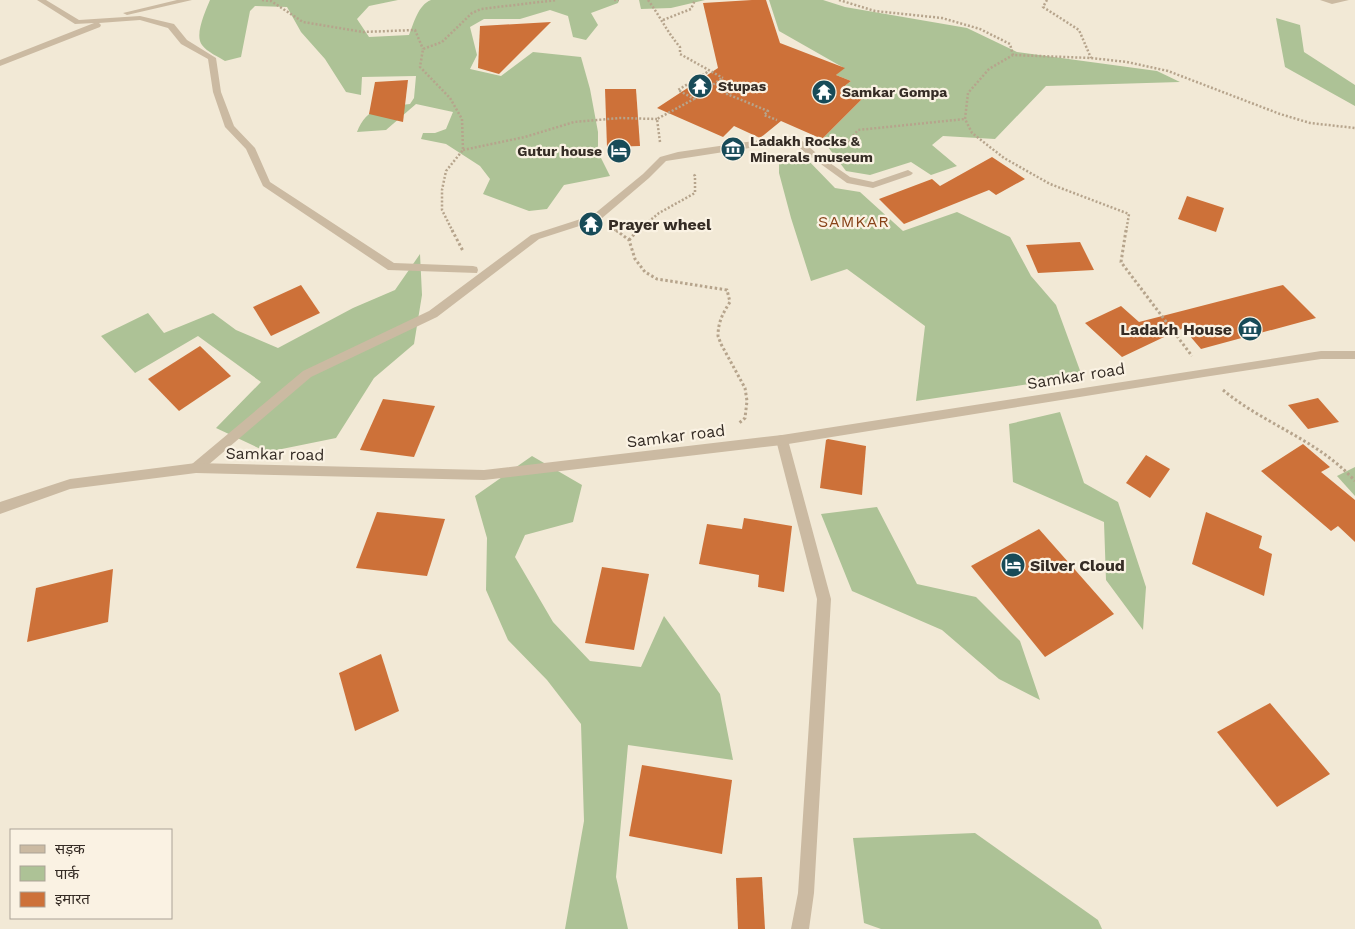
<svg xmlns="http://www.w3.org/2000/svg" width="1355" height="929" viewBox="0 0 1355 929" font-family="'Work Sans','Noto Sans Devanagari',sans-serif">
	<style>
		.green { fill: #adc296 }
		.building { fill: #cd7139 }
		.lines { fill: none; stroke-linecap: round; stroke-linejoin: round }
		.path-far1 { stroke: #b6a48c; stroke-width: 2.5; stroke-dasharray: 2 2; stroke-linecap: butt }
		.path { stroke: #b6a48c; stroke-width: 3; stroke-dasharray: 2.5 2.5; stroke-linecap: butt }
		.service { fill: #cbbaa2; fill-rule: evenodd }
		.minor { fill: #cbbaa2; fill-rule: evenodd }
		.tertiary { fill: #cbbaa2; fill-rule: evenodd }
		.labels { text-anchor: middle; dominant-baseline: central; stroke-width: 4.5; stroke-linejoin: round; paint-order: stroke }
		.far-poi-label { font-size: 14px; font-weight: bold; fill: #352c25; stroke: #faf2e3; text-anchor: start }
		.far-quarter-label { font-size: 16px; letter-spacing: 1px; fill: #884319; stroke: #faf2e3 }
		.poi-label { font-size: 16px; font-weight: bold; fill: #352c25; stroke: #faf2e3; text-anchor: start }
		.street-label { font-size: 16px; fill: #352c25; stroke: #faf2e3 }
	</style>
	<rect width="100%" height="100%" fill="#f2e9d6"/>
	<g class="green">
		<path d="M210,0H398L369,6L357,19L369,37L409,35C414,23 418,5 431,0H619L618,3L591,13L598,25L586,40L573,37L568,16L550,10L520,19H484L470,27L477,55L470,69L501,76L533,52L581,57L590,89L598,132V152L610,176L564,185L547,209L529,211L483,194L490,179L480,166L446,144L421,139L423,133H435L446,129L453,112L416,104L386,130L357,132C367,106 385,107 410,104L414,98L416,76L362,77L361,95L346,92L325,59L301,32L287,7L255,6L250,11L241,57L225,61C219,57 207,52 202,45C194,35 206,10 210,0Z"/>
		<polygon points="639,0 705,0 671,8 641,9"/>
		<polygon points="769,0 823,0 845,7 967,28 1017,52 1157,71 1180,82 1046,86 995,139 943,136 932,145 957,166 931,175 911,162 870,175 846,171 822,139 864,97 842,88 851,81 836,75 844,68 779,31"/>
		<polygon points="1276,18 1300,25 1304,52 1355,85 1355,106 1285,67"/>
		<polygon points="802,154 835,188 860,192 903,231 957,212 1010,237 1031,276 1056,305 1082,376 916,401 925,326 847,269 811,281 791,218 779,173 779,162 783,157"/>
		<polygon points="420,254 422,295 414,344 374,378 336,438 267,452 216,428 261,382 198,336 135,373 101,336 148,313 164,333 213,313 236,330 278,348 353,308 395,290"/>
		<polygon points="1060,412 1084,483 1118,502 1146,587 1143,630 1106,580 1104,522 1013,482 1009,424"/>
		<polygon points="532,456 582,485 573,522 525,535 515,557 553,622 590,661 641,667 664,616 720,694 733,760 628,745 616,877 628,929 565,929 584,821 581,724 547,680 508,640 486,590 487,538 475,496"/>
		<polygon points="1355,467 1355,496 1337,476"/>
		<polygon points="877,507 917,584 976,597 1020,641 1040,700 999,679 942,630 852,591 821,514"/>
		<polygon points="975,833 1098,920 1102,929 881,929 864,923 853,838"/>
	</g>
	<g class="building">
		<polygon points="752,0 766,0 780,43 845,68 836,75 851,81 842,88 864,97 822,139 781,121 760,138 734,126 723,137 657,108 718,68 703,3"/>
		<polygon points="551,22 499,74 478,68 480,26"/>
		<polygon points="408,80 403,122 369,114 375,82"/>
		<polygon points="605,89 636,89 640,146 607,147"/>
		<polygon points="992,157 1025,179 996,195 989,190 904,224 879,199 932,179 940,186"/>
		<polygon points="1187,196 1224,208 1216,232 1178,219"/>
		<polygon points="1080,242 1094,270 1038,273 1026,245"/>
		<polygon points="301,285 320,313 271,336 253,307"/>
		<polygon points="1283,285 1316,318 1201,349 1183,328 1122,357 1085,323 1121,306 1139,322"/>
		<polygon points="200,346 231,376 179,411 148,379"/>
		<polygon points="1318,398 1339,422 1308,429 1288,405"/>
		<polygon points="383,399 435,406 414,457 360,450"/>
		<polygon points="828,439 866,446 862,495 820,488 826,440"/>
		<polygon points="1303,444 1330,467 1321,472 1355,500 1355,542 1338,526 1331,531 1261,471"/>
		<polygon points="1146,455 1170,469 1150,498 1126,483"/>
		<polygon points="377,512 445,519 427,576 356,568"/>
		<polygon points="1206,512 1262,536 1259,548 1272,554 1264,596 1192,564"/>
		<polygon points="744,518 792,526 784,592 758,587 759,575 699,564 707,524 742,529"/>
		<polygon points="1039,529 1114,614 1045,657 971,566"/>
		<polygon points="602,567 649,574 634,650 585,643"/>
		<polygon points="113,569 108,622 27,642 36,588"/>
		<polygon points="381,654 399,711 355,731 339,673"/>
		<polygon points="1270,703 1330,774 1277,807 1217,732"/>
		<polygon points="642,765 732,780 722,854 629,836"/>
		<polygon points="762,877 765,929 738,929 736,878"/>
	</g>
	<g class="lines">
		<g class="path-far1">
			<polyline points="262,0 271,1 303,22 363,32 415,30 423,49"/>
			<polyline points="614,0 619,0"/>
			<path d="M648,0C660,16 667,32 680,47V54L723,78"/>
			<polyline points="839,0 875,11 942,18 980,29 1010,44 1013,55"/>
			<polyline points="1047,0 1043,7 1079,30 1091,58"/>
			<polyline points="663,20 691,9 695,0"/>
			<polyline points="735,84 738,86 727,94 768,111 764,115 777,120"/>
			<polyline points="694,99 722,78"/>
			<polyline points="660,142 657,119 694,99 678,90 709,71"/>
			<polyline points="832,145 849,141 858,130 965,119"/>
			<polyline points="463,150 525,137 574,122 620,118 657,119"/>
			<polyline points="614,229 618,232"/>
			<polyline points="453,232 442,210 442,190 446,171 463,150 462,119 450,98 420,67 423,49 442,42 472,13 481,9 557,0"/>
			<polyline points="636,232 659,213 695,193 695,176 693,173"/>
			<polyline points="1126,232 1129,214 1050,184 1004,158 972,133 965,119 968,93 989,69 1013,55 1091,58 1127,62 1168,71 1280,114 1310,123 1355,128"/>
		</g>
		<g class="path">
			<polyline points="452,230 463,251"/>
			<path d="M616,230L629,240L635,259L645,272L657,279L727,290L730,302C723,313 718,322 718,336L721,344L745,388L747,401L745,418L738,424"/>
			<polyline points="1126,230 1121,262 1192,356"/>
			<polyline points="629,240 638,230"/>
			<path d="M1223,390C1265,425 1317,439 1355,481"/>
		</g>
		<polygon class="service" points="810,149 850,177 873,182 908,170 913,173 911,175 873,188 847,183 807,154 805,152"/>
		<g class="minor">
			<polygon points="37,0 46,0 79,20 140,16 174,24 187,40 216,58 221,92 234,126 255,148 270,182 394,263 473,266 477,267 478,270 477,273 388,270 263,186 246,149 225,127 213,92 208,59 181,44 168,28 140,20 99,23 101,25 100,27 0,66 0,60 94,23 75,24"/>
			<polygon points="177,0 192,0 127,15 123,13"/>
			<polygon points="1320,0 1349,0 1332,4"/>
			<polygon points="788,136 800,139 815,152 813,154 807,154 794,143 788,142 666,161 649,178 601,219 539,239 437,317 311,377 200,472 196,473 192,472 190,468 192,464 303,371 429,311 531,235 593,215 643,174 660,157 678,152"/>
			<polygon points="782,435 786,436 788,440 831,599 814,893 809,929 791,929 798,893 817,599 776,440 778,436"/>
		</g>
		<polygon class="tertiary" points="1321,351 1355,351 1355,359 1321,359 1204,377 782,445 484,480 196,473 70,489 0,514 0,502 70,479 196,463 484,470 782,435"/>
	</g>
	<defs>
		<symbol id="temple-disc" viewBox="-11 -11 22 22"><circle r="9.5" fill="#184b58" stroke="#faf2e3"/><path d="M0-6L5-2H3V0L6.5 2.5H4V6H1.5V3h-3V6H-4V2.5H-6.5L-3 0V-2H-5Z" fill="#fff"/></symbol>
		<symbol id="museum-disc" viewBox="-11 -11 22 22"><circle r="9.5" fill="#184b58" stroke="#faf2e3"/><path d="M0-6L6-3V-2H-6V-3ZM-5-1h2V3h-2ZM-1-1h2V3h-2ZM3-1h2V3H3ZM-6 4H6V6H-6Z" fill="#fff"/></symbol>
		<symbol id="hotel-disc" viewBox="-11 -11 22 22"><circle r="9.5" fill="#184b58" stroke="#faf2e3"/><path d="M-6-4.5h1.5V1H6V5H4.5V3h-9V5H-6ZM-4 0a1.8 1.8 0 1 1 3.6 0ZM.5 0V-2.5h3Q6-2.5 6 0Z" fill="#fff"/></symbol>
	</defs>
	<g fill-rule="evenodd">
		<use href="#temple-disc" x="686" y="72" width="28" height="28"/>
		<use href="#temple-disc" x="810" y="78" width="28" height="28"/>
		<use href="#museum-disc" x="719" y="135" width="28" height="28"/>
		<use href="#hotel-disc" x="605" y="137" width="28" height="28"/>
		<use href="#temple-disc" x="577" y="210" width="28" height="28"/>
		<use href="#museum-disc" x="1236" y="315" width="28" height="28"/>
		<use href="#hotel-disc" x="999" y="551" width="28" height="28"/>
	</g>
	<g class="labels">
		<g class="far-poi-label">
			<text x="718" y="86">Stupas</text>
			<text x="842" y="92">Samkar Gompa</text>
			<text x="750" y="141">Ladakh Rocks &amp;<tspan x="750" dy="16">Minerals museum</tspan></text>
			<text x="602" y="151" text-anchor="end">Gutur house</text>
		</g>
		<g class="far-quarter-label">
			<text x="854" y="221">SAMKAR</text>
		</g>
		<g class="poi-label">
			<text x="608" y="224">Prayer wheel</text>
			<text x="1232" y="329" text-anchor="end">Ladakh House</text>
			<text x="1030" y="565">Silver Cloud</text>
		</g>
		<g class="street-label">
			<text transform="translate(1076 376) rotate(-9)">Samkar road</text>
			<text transform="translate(676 436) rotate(-7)">Samkar road</text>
			<text transform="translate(275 454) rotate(1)">Samkar road</text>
		</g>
	</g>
	<rect x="10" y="829" width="162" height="90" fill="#faf2e3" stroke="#aba397"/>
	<rect x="20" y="845" width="25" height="8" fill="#cbbaa2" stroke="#aba397"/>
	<text x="55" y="854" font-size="15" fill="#352c25">सड़क</text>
	<rect x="20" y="866" width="25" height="15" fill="#adc296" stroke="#aba397"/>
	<text x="55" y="879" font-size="15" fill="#352c25">पार्क</text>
	<rect x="20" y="892" width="25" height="15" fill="#cd7139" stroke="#aba397"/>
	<text x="55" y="904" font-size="15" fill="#352c25">इमारत</text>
</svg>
